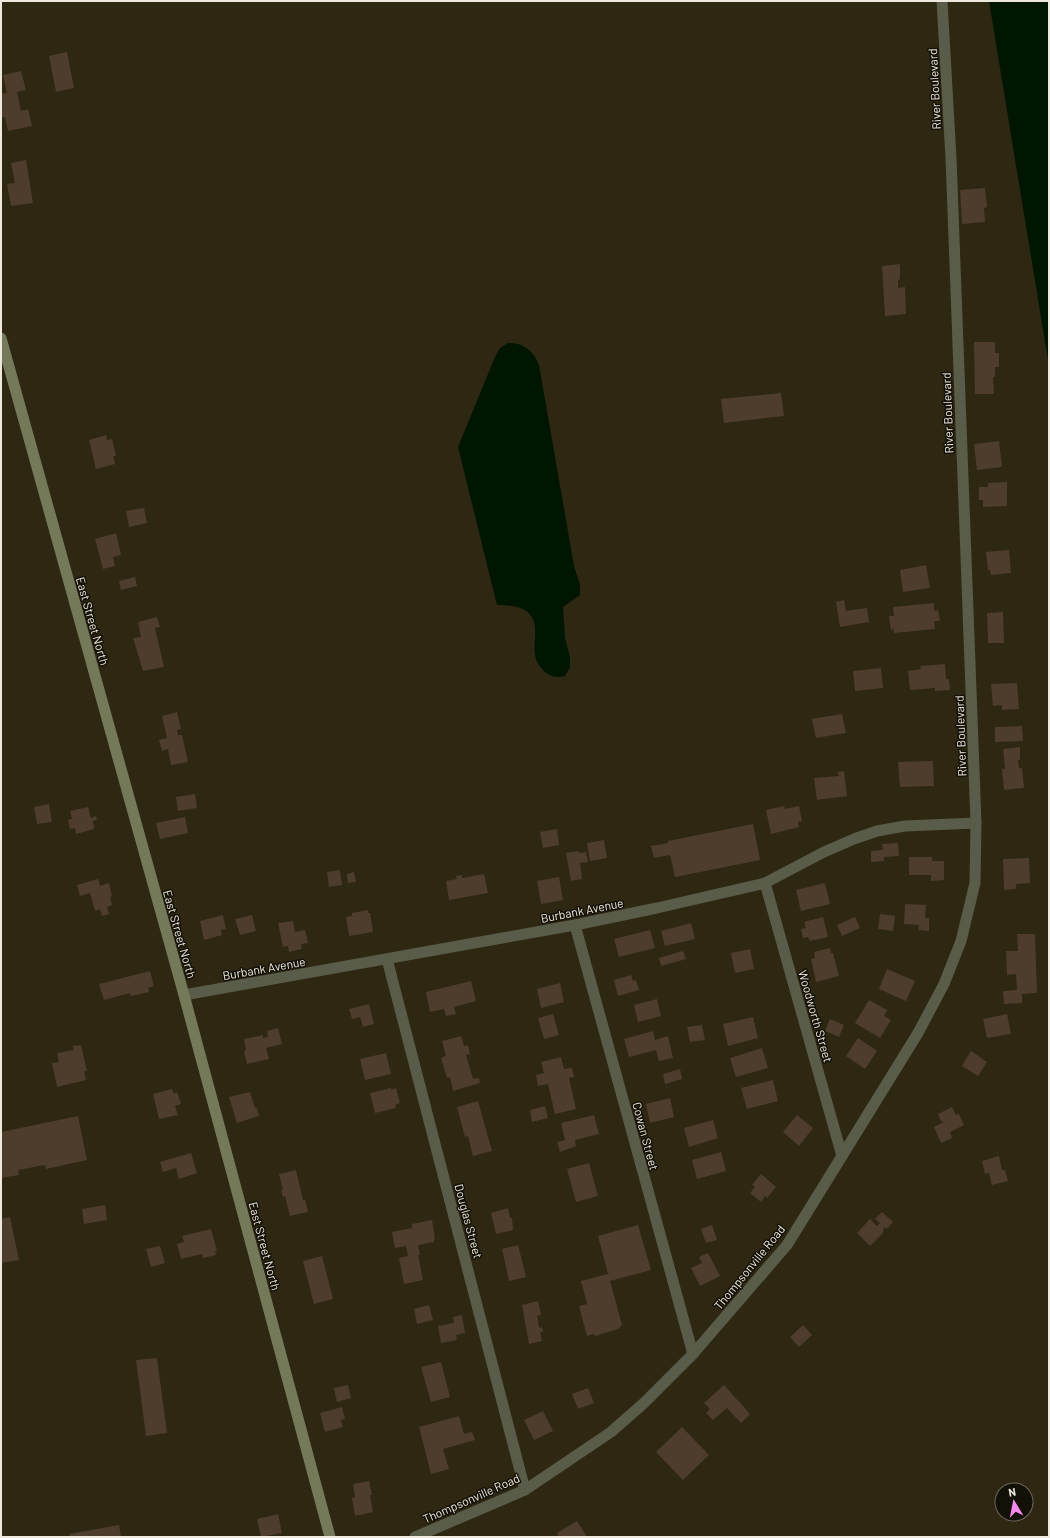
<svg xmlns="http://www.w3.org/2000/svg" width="1050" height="1538" viewBox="0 0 1050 1538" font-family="Barlow,sans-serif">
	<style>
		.water { fill: #001600 }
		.building { fill: #4e3d2c }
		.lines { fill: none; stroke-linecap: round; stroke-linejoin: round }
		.minor { stroke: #595c48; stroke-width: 11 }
		.secondary { stroke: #74795a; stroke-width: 11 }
		.labels { text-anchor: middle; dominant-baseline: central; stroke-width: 3; stroke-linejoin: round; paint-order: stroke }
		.street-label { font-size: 12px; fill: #eee9dc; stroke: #131007 }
	</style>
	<rect width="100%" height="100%" fill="#2e2712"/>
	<g class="water">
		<polygon points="989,1 1049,1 1049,366"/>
		<path d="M508,343C524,343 533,350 539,365L574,566L580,585V595L563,607L565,638L570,657V667L565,676C556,678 550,677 543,670C524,653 546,625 526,611C519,606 506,605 497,605L458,447L495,357L500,348Z"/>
	</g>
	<g class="building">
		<polygon points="67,52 74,88 56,92 49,56"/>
		<polygon points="21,71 26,90 17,92 21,111 28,109 32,126 8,131 5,117 1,118 1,94 7,93 3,75"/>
		<polygon points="26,160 33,203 11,206 7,184 15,183 11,163"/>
		<polygon points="985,188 987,207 984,208 985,222 962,224 960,190"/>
		<polygon points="900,264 900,279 898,280 898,288 905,287 906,314 885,316 882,266"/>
		<polygon points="974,342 995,342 995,353 999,353 999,367 995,367 995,377 993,377 994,394 975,394"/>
		<polygon points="781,393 784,416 724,423 721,399"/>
		<polygon points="106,435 107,440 112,439 116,456 113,456 115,464 96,469 89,440"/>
		<polygon points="999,441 1002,467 977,470 974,444"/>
		<polygon points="1007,482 1007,506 983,507 983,500 979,500 979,487 988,487 988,483"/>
		<polygon points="144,508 147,523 129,527 126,511"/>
		<polygon points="116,533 121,555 113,557 115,566 103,569 95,539"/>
		<polygon points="1009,550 1011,573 991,575 990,570 988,570 986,552"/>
		<polygon points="926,565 930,588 903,592 900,570"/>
		<polygon points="135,577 137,586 121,590 119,581"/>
		<polygon points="844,600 846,611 867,608 869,622 840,627 836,602"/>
		<polygon points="934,603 934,611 938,610 940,621 934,621 935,629 894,633 894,629 891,630 889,616 894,616 893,607"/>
		<polygon points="1003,612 1004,643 988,643 987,613"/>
		<polygon points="157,617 160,627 155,628 164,667 143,671 133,638 141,637 138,622"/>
		<polygon points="945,664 946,679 949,679 950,690 935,691 935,688 910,690 908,671 921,669 920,666"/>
		<polygon points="881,668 883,688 855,691 853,671"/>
		<polygon points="1017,683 1019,709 1002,710 1002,705 993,706 991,684"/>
		<polygon points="177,712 181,729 177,730 178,735 182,735 188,762 171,765 168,749 162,751 159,740 167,738 162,716"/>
		<polygon points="842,714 846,733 816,738 812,719"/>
		<polygon points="1022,726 1023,741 995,742 995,727"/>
		<polygon points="1020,747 1020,760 1018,760 1019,768 1022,768 1024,788 1004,790 1002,769 1005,769 1003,749"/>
		<polygon points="933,761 934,786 900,787 898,762"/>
		<polygon points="844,771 847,796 817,800 814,778 839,776 838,772"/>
		<polygon points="195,794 197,808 178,811 176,797"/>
		<polygon points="49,804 52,822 37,824 34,807"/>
		<polygon points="784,806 785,809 799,806 802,821 798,822 799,827 771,834 766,810"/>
		<polygon points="88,807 91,818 96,816 97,820 93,821 94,829 76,834 75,828 70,829 68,820 72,819 70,811"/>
		<polygon points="185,817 188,833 160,839 156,823"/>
		<polygon points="753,824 760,860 675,877 670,855 654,858 651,846 668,843 668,841"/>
		<polygon points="557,829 559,845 543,848 540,832"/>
		<polygon points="604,840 607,858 590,861 587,843"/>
		<polygon points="898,843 899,856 884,857 884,861 871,862 871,851 883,850 882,844"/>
		<polygon points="579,851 579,853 586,852 588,862 580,863 582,879 571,881 566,853"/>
		<polygon points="909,857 932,857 932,861 944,861 944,880 931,881 931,875 909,875"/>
		<polygon points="1029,858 1030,883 1016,884 1016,889 1004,890 1003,859"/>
		<polygon points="340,870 342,885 329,887 327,872"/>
		<polygon points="354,872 356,882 348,883 347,874"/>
		<polygon points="484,874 488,893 449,900 446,881 457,879 456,876 462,875 462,878"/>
		<polygon points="559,877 563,900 541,904 537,881"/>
		<polygon points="98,879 100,886 109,883 112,896 110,897 112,905 107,907 109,914 102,916 100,909 95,911 90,893 80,896 77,885"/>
		<polygon points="825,883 830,904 801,911 796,890"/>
		<polygon points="905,904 926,905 925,918 929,918 929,931 918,930 919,925 904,924"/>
		<polygon points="368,910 368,913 370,913 373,932 349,936 346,917 352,916 352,913"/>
		<polygon points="880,914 895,916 893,931 878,929"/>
		<polygon points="223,915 226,929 221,930 222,935 204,940 200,921"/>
		<polygon points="252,915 256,931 240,935 235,919"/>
		<polygon points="823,917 828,937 810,941 808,937 803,938 801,929 806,928 804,922"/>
		<polygon points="855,917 860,928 842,936 837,925"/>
		<polygon points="293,921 295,932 305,930 308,943 301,944 302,949 289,952 288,946 283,947 278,923"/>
		<polygon points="691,923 695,939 665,946 661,931"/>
		<polygon points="650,930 655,948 619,957 614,939"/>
		<polygon points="1017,934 1035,934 1037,993 1022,994 1022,1003 1004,1004 1003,991 1017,990 1016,974 1007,975 1006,951 1018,951"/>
		<polygon points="830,948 831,953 833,953 839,976 816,982 811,959 815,958 814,952"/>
		<polygon points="750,949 754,969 735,973 731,953"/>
		<polygon points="683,951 686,959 661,966 659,958"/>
		<polygon points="887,969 915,981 906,1001 879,989"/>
		<polygon points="150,971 154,986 148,988 149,992 131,996 130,993 104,1000 99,984"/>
		<polygon points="631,975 633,981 636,980 639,990 618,996 614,980"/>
		<polygon points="471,981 476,1001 454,1007 456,1014 446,1016 444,1009 430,1012 426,992"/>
		<polygon points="560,983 564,1002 541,1008 537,989"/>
		<polygon points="657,999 661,1016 638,1022 634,1005"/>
		<polygon points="869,1000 887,1010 884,1016 891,1020 880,1038 855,1023"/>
		<polygon points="369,1004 374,1024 363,1027 360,1017 352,1019 349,1009"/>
		<polygon points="553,1014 559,1035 544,1039 538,1018"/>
		<polygon points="1007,1014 1011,1034 987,1038 983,1019"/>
		<polygon points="753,1017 758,1038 728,1046 723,1024"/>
		<polygon points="830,1019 844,1025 839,1037 825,1031"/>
		<polygon points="702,1025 705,1040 690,1042 687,1027"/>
		<polygon points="278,1028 282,1044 266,1048 269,1059 247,1064 244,1051 246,1050 244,1039 263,1035 263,1038 268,1037 267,1031"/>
		<polygon points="653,1031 655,1040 668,1036 673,1058 659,1061 656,1050 629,1057 624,1039"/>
		<polygon points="461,1036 464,1046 468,1045 470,1054 466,1055 473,1079 479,1078 480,1083 453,1091 450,1077 447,1078 441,1058 446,1056 442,1041"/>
		<polygon points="858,1038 877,1051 865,1069 846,1056"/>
		<polygon points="81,1045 87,1071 84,1071 86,1080 57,1087 52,1063 59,1062 57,1053 74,1050 73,1046"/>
		<polygon points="762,1048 768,1068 736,1077 730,1058"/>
		<polygon points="971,1051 987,1062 978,1076 962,1066"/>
		<polygon points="386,1053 391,1074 365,1080 360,1059"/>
		<polygon points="561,1057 564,1069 572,1068 574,1077 569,1078 576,1109 555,1114 548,1084 538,1086 536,1075 544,1073 541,1062"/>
		<polygon points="680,1069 682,1079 665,1084 663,1074"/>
		<polygon points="773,1080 778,1101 747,1109 741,1088"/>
		<polygon points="391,1088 391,1090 396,1088 400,1103 395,1105 396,1108 375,1113 370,1093"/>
		<polygon points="172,1089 174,1094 177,1092 181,1104 175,1106 178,1115 159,1119 153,1094"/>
		<polygon points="250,1092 255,1108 257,1108 259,1116 237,1123 229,1097"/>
		<polygon points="670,1098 674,1117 650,1123 646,1104"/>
		<polygon points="478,1101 492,1151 473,1156 468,1136 465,1137 457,1107"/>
		<polygon points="545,1106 548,1118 532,1122 530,1110"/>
		<polygon points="952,1107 956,1115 959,1114 964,1125 950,1132 952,1138 941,1143 934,1127 944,1122 941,1121 938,1114"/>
		<polygon points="594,1115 599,1134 575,1140 576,1146 560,1152 557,1142 565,1140 561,1123"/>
		<polygon points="797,1115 813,1128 799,1146 783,1132"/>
		<polygon points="78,1116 87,1160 46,1169 45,1165 18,1170 19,1175 1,1178 1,1132"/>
		<polygon points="713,1120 718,1138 689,1147 684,1128"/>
		<polygon points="721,1152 726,1171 697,1179 692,1160"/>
		<polygon points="191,1153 197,1173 179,1179 176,1168 163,1172 160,1162"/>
		<polygon points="999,1156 1002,1170 1005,1170 1008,1181 992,1185 989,1173 985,1174 982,1161"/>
		<polygon points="589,1163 598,1196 576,1202 567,1169"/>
		<polygon points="296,1170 303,1200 305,1200 308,1212 290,1216 285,1196 283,1197 281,1190 283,1190 279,1174"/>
		<polygon points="761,1174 776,1187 767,1198 765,1196 761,1202 750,1193 755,1187 752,1185"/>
		<polygon points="105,1205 107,1220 84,1224 82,1209"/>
		<polygon points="508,1208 510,1218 512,1218 513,1230 496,1234 491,1213"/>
		<polygon points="882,1212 893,1222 887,1229 884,1227 883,1233 870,1246 857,1233 870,1219 877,1226 880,1223 875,1219"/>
		<polygon points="10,1217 19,1260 1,1263 1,1219"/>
		<polygon points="432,1220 435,1239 434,1239 434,1242 418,1245 420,1255 418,1255 423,1280 404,1284 399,1258 408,1256 406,1246 395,1248 392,1232 412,1228 412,1224"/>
		<polygon points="638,1225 651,1270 610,1281 622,1325 618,1329 595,1336 594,1334 587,1336 579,1306 587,1304 581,1281 608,1274 598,1236"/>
		<polygon points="712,1225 717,1240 706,1243 701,1229"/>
		<polygon points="211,1229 217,1251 215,1251 216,1255 203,1258 202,1254 181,1259 177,1244 184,1242 182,1236"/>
		<polygon points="518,1245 526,1277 509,1281 502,1249"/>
		<polygon points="160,1246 165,1263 151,1267 146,1249"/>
		<polygon points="708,1253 720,1276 700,1286 691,1268 702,1263 699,1257"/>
		<polygon points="322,1256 333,1299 314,1304 303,1261"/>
		<polygon points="538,1301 541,1315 537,1316 539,1328 542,1327 543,1332 540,1332 542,1341 529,1344 522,1305"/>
		<polygon points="429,1305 433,1320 417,1324 414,1309"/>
		<polygon points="462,1315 465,1333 456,1335 457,1340 441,1343 438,1326 454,1323 453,1317"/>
		<polygon points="803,1325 812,1335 799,1347 790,1337"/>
		<polygon points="157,1358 167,1433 146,1436 136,1360"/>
		<polygon points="441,1362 450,1397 431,1402 421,1367"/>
		<polygon points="348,1385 351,1398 337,1402 334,1388"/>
		<polygon points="724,1385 750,1414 741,1423 727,1408 713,1420 706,1413 710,1409 704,1403"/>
		<polygon points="588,1388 594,1403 578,1409 572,1394"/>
		<polygon points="342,1407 345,1419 341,1420 343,1427 325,1432 320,1413"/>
		<polygon points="543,1411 553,1431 534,1440 524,1420"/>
		<polygon points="459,1416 464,1434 472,1432 475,1440 443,1449 449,1469 431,1474 419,1427"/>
		<polygon points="682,1427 709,1455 683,1480 656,1452"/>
		<polygon points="369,1481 372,1495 370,1495 373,1512 355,1516 352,1498 355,1497 353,1484"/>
		<polygon points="278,1514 282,1533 261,1537 257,1519"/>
		<polygon points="577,1521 587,1537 559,1537 557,1533"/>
		<polygon points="119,1525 121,1537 70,1537 69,1534"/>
	</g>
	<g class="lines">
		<g class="minor">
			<polyline points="765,883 842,1156"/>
			<polyline points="575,925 693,1354"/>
			<polyline points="387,959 525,1490"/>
			<polyline points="184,995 575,925 657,908 765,883 824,852 854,839 877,831 905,826 976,823"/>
			<polyline points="415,1537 525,1490 611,1432 644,1403 693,1354 787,1245 918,1033 944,984 961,941 975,883 976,823 951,158 942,1"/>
		</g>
		<polyline class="secondary" points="1,338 184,995 330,1537"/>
	</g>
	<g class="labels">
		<g class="street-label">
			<text transform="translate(934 89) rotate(-93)">River Boulevard</text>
			<text transform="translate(947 413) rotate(-92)">River Boulevard</text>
			<text transform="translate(93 621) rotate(74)">East Street North</text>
			<text transform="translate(960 736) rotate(-92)">River Boulevard</text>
			<text transform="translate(582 910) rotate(-11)">Burbank Avenue</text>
			<text transform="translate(180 934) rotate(74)">East Street North</text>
			<text transform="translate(264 968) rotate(-10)">Burbank Avenue</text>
			<text transform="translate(816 1016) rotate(74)">Woodworth Street</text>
			<text transform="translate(646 1136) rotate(75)">Cowan Street</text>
			<text transform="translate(469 1221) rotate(75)">Douglas Street</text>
			<text transform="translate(265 1246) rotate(75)">East Street North</text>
			<text transform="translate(749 1267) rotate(-51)">Thompsonville Road</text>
			<text transform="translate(471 1498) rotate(-24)">Thompsonville Road</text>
		</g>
	</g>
	<rect width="1050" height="1538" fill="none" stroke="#eee9dc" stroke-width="4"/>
	<g transform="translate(1014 1502) rotate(350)"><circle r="19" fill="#131007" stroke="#6b675c"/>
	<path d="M0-3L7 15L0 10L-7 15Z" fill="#f589ef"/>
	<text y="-6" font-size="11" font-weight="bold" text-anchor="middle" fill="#eee9dc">N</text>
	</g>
</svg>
